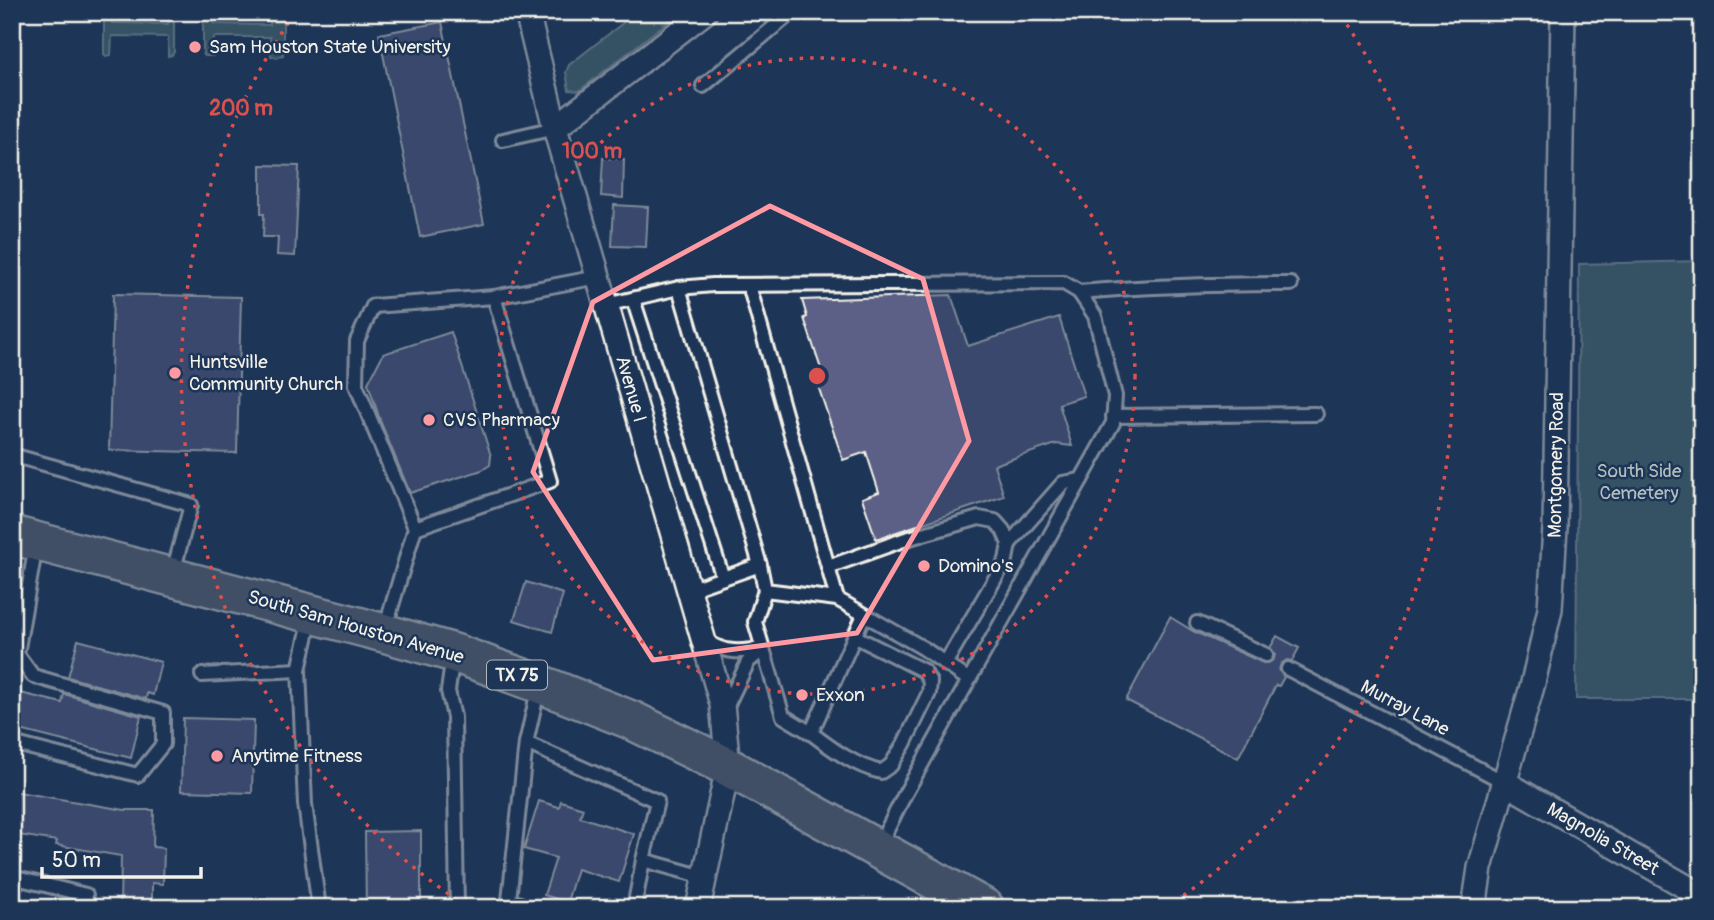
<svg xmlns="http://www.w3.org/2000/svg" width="1714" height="920" viewBox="0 0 1714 920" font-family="Pangolin,sans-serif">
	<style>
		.green { fill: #527576; stroke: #a3b3af; stroke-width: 2 }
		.building { fill: #5b6086; stroke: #f4f1e8; stroke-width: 2 }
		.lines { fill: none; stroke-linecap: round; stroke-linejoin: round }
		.lane-casing { stroke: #f4f1e8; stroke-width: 18 }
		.street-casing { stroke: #f4f1e8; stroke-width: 28 }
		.primary-casing { stroke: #f4f1e8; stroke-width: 42 }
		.lane { stroke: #1d3557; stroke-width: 12 }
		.street { stroke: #1d3557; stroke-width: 23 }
		.primary { stroke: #6b6f75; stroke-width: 37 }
		.marked { fill: none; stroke: #ff9aa2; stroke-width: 5; stroke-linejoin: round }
		.ring { fill: none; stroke: #dc504e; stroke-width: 3.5; stroke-dasharray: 3.5 7 }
		.poi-dot { fill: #ff9aa2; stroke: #1d3557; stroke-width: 2.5 }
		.labels { text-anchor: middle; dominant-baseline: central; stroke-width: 5; stroke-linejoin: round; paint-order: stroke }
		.shield { fill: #1d3557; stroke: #b4b9bc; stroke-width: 2 }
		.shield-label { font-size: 18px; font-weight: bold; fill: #f4f1e8 }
		.poi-label { font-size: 19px; fill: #f4f1e8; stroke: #1d3557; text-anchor: start }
		.street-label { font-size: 19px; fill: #f4f1e8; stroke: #1d3557 }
		.park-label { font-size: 19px; fill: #b3bfba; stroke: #1d3557 }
		.centre { fill: #dc504e; stroke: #1d3557; stroke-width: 3.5 }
		.ring-label { font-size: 21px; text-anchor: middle; font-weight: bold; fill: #dc504e; stroke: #1d3557; stroke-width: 5; stroke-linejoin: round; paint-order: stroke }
	</style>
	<rect width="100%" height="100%" fill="#1d3557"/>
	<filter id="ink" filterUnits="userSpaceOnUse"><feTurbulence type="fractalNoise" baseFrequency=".0143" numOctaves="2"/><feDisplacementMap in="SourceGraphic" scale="14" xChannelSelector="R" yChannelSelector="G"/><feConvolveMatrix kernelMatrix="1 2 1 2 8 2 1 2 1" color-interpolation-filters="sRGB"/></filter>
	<g filter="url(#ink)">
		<g class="green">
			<polygon points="104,12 112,12 112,23 168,24 169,12 174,12 174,52 172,55 168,56 168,37 112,36 111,55 106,56 104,54"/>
			<polygon points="203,12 214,12 214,24 270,25 271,12 283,12 283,55 277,58 271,56 270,37 214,37 213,56 205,56 203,54"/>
			<polygon points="637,12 680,12 579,91 569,90 566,72 569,65"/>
			<polygon points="1702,261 1702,699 1576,699 1579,264"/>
		</g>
		<g class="building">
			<polygon points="442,22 484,224 420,237 379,34"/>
			<polygon points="603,158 624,159 623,198 601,196"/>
			<polygon points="261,165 299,166 295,256 277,255 278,237 263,237 264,214 261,214"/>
			<polygon points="614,205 648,207 646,247 612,246"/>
			<polygon points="113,294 241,297 237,453 109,450"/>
			<polygon points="951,295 968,346 1059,317 1084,396 1059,404 1072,446 1056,444 994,465 1004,496 876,539 862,498 879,492 866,452 843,460 816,380 824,378 804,318 807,317 802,300"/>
			<polygon points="451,332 491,456 490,465 482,470 410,493 381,423 368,383 383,354"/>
			<polygon points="526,582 563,594 552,632 514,620"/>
			<polygon points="1170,617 1193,631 1263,663 1270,662 1274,659 1275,654 1270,648 1277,636 1299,648 1292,661 1287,660 1281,664 1279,670 1284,677 1279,686 1276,685 1238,758 1126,700"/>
			<polygon points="78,640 161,662 153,695 147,693 146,699 68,677"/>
			<polygon points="12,691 62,703 64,694 141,716 131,758 12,728"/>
			<polygon points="183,718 254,720 252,793 181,791"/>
			<polygon points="12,791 125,810 154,810 153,847 164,848 163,884 152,883 152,908 120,908 121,856 56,845 57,841 12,834"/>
			<polygon points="539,801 559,807 561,801 583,808 580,817 634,834 619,882 577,869 567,902 544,895 556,858 524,849"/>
			<polygon points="421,831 421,908 366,908 365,832"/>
		</g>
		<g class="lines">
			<defs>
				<g id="lane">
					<polyline points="703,86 792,12"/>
					<polyline points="503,140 555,128"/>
					<polyline points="749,285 837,599"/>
					<polyline points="679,288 760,565"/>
					<path d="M1079,292C1149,286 1220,284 1291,284"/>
					<polyline points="494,297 598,277"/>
					<polyline points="633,299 723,578"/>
					<polyline points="606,305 679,288 713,285 1064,283 1079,292 1095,316 1115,396 1113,423 905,794 879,846"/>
					<polyline points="1113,416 1316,414"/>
					<polyline points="12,455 191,505 172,576"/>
					<polyline points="1009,544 1063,483 1081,480"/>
					<polyline points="828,567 906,539 979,518 995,521 1003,530 1009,544 1006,560 945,664"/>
					<polyline points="689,590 760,565 765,590 837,599 923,648 969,680"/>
					<polyline points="765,590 755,622 783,716 811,733 864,615"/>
					<polyline points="311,617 299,670 305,804 319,908"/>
					<polyline points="1197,623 1266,655"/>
					<polyline points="385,629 415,528 550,481 494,297 373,306 357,341 356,385 415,528"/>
					<path d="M707,641C725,654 741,652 762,649"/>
					<polyline points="453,656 448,691 454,717 457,908"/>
					<polyline points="1288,669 1504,782"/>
					<polyline points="202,675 299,670"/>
					<polyline points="539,686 526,743 657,801 643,860 704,877"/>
					<polyline points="725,710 748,662 763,649"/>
					<path d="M811,733C832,749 855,766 881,772L891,765L904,744L929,693L930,682L924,671L854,636"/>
					<polyline points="12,743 138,775 163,744 163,713 33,676 17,654 36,545"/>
					<polyline points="526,743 509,900 530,908"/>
					<polyline points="12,877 86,895 85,908"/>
					<polyline points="634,908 643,860"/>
				</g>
				<g id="street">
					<polyline points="527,12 555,128 722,704 728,767 698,908"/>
					<polyline points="555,128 705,12"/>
					<polyline points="1504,782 1702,896"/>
					<polyline points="1474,908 1480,868 1533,683 1550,609 1555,528 1563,12"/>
				</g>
				<polyline id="primary" points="12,535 384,633 454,653 540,684 631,720 728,767 985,908"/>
			</defs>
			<use href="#lane" class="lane-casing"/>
			<use href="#street" class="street-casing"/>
			<use href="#primary" class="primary-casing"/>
			<use href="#lane" class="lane"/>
			<use href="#street" class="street"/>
			<use href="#primary" class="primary"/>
		</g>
	</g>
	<path d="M0 0H1714V920H0ZM770,206L923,279L969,441L857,633L653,660L533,472L593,302Z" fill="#1d3557" fill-opacity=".55" fill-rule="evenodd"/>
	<path class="marked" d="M770,206L923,279L969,441L857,633L653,660L533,472L593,302Z"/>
	<g class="ring">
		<circle cx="817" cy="376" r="318"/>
		<path d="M466 906A636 636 0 0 1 293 16M1341 16A636 636 0 0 1 1168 906"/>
	</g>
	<g class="poi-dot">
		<circle cx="195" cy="47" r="7"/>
		<circle cx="175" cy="373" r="7"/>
		<circle cx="429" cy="420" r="7"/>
		<circle cx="924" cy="566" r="7"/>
		<circle cx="802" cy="695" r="7"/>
		<circle cx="217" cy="756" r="7"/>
	</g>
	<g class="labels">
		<rect class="shield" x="487" y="660.5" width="60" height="29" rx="5"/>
		<g class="shield-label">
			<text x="517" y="675">TX 75</text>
		</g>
		<g class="poi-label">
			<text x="209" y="47">Sam Houston State University</text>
			<text x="189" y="362">Huntsville<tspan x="189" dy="22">Community Church</tspan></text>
			<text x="443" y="420">CVS Pharmacy</text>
			<text x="938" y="566">Domino's</text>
			<text x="816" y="695">Exxon</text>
			<text x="231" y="756">Anytime Fitness</text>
		</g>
		<g class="street-label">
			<text transform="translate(631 389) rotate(74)">Avenue I</text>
			<text transform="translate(1556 465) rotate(-89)">Montgomery Road</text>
			<text transform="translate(356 627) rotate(16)">South Sam Houston Avenue</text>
			<text transform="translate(1405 708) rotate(28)">Murray Lane</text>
			<text transform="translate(1603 839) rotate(30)">Magnolia Street</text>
		</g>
		<g class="park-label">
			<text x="1639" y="471">South Side<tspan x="1639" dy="22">Cemetery</tspan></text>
		</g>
	</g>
	<circle cx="817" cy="376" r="10" class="centre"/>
	<g class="ring-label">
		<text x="241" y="115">200 m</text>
		<text x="592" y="158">100 m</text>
	</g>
	<rect width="1714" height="920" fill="none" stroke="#1d3557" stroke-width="42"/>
	<rect x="21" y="21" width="1672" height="878" fill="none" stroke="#f4f1e8" stroke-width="2.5" filter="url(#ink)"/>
	<path d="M42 867v10h159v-10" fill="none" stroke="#f4f1e8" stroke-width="3.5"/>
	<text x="52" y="867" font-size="21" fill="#f4f1e8" stroke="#1d3557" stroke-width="5" paint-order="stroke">50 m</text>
</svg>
